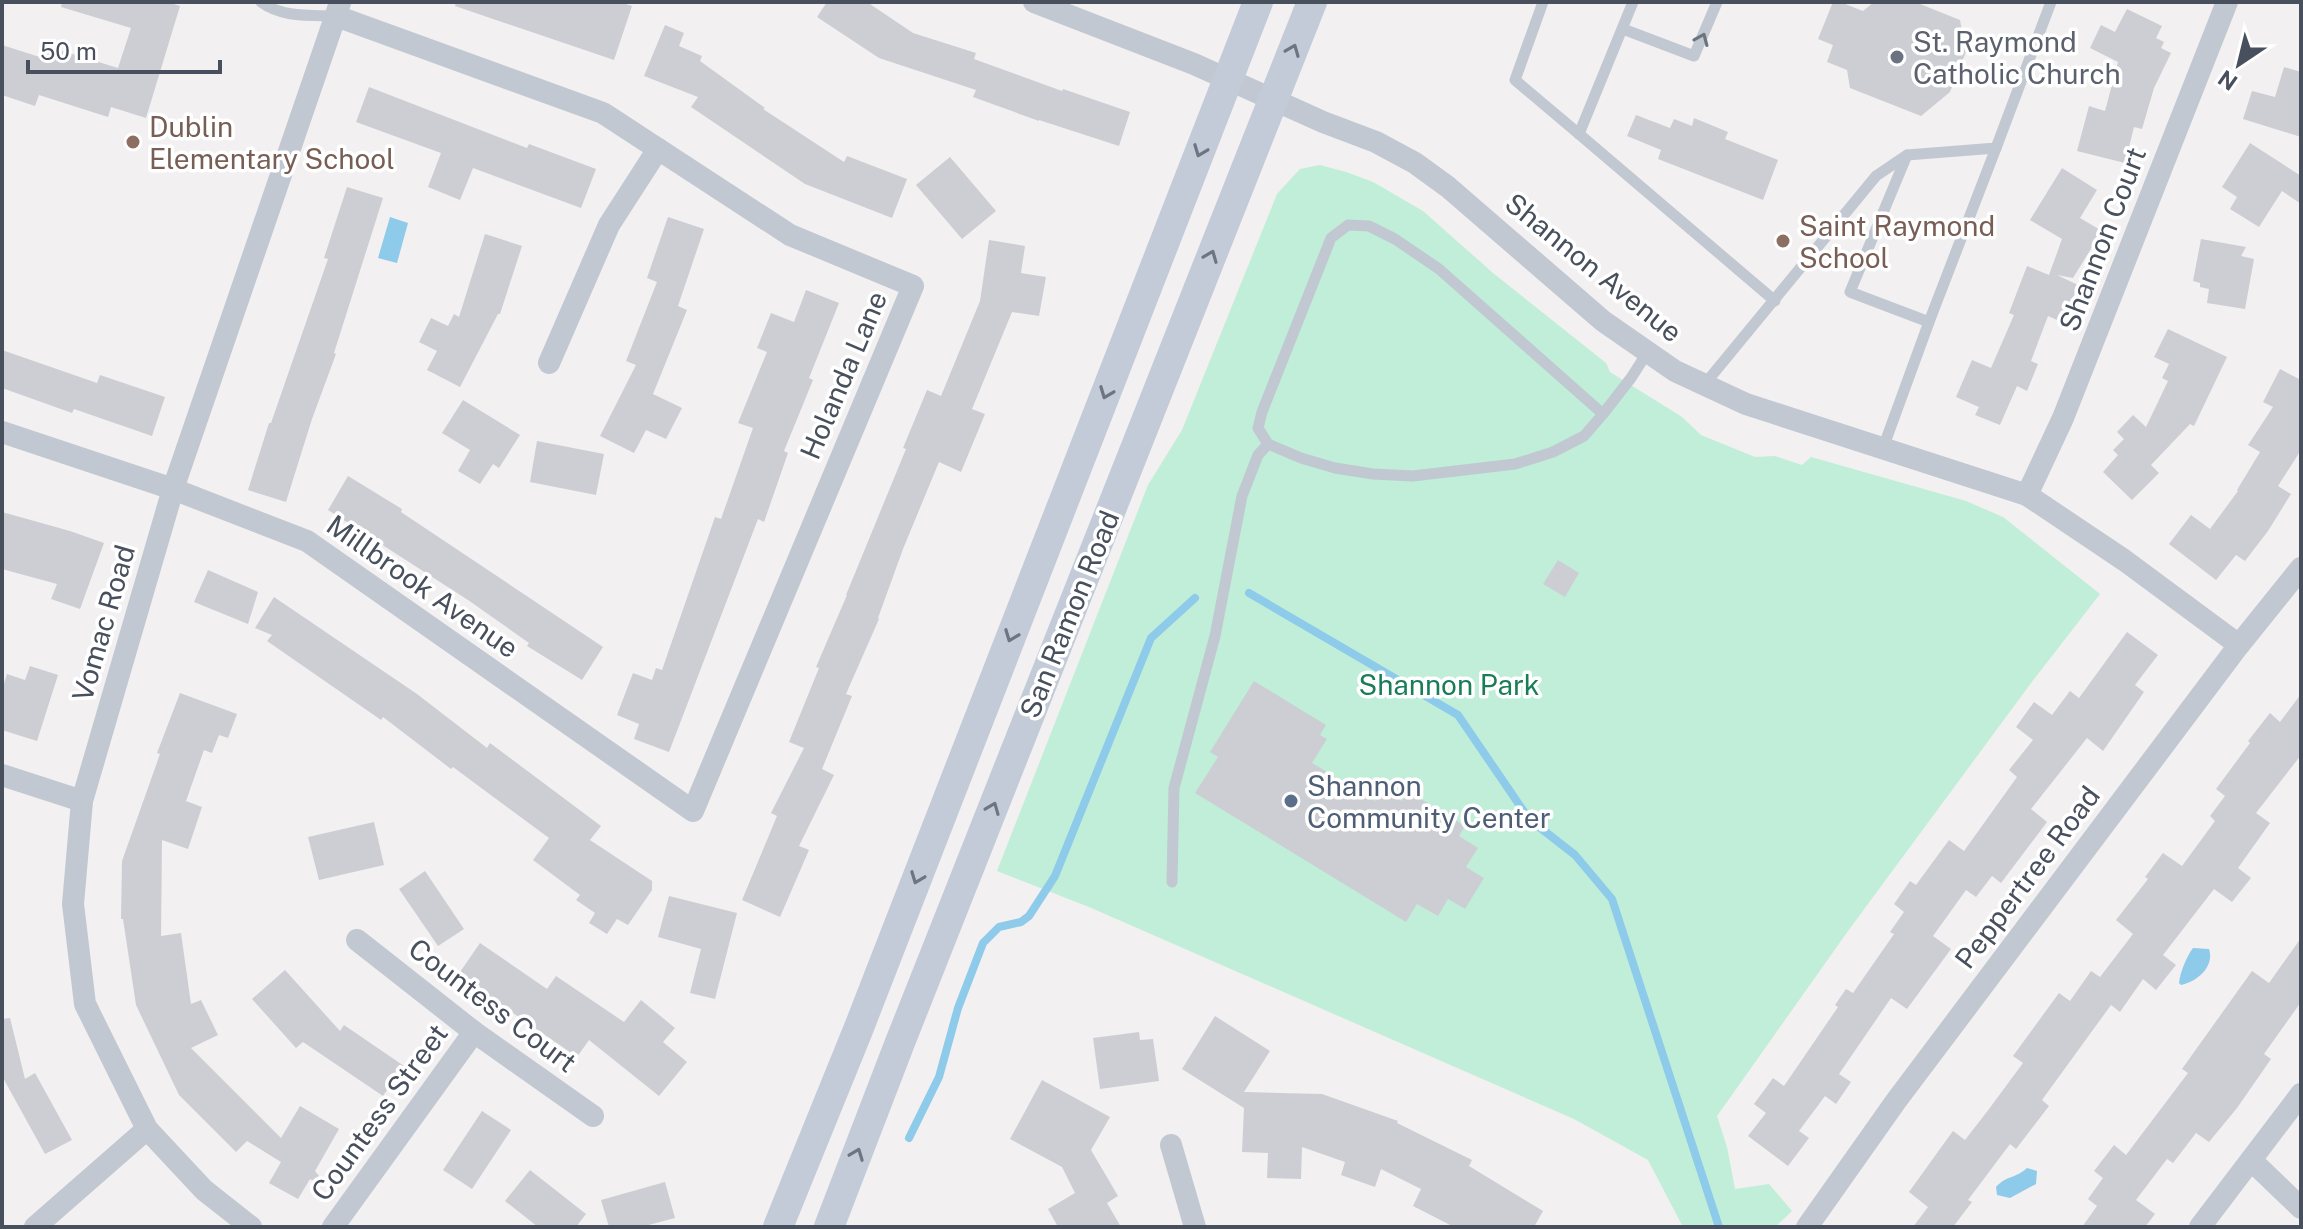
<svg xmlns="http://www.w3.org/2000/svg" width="2303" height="1229" viewBox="0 0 2303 1229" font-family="'Public Sans',sans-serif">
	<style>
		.green { fill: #c0eed8 }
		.water { fill: #8ecaea }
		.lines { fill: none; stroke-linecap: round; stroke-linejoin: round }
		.stream { stroke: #8ecaea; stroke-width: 8 }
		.building { fill: #cdced4 }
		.service { stroke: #c1c8d1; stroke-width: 11 }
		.minor { stroke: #c1c8d1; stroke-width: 22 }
		.secondary { stroke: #c3cad8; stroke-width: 30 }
		.oneway { stroke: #6c7480 }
		.oneway2 { stroke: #6d7582 }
		.worship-dot { fill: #6b7280; stroke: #fff; stroke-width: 3 }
		.education-dot { fill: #8d6e63; stroke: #fff; stroke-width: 3 }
		.service-dot { fill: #5c6f8a; stroke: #fff; stroke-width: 3 }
		.labels { text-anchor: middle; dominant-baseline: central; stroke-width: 7; stroke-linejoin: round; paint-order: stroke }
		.worship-label { font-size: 28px; fill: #5b616d; stroke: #fff; text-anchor: start }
		.education-label { font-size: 28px; fill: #785e54; stroke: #fff; text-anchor: start }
		.street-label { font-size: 28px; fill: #48505d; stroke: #fff }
		.park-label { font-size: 28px; fill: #1a7d59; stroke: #fff }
		.service-label { font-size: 28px; fill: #4e5e75; stroke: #fff; text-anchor: start }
	</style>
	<rect width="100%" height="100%" fill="#f2f0f0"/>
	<polygon class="green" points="1320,165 1346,172 1373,182 1423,211 1493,273 1606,363 1610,372 1682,417 1701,435 1755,457 1775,456 1802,465 1811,457 1966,501 2003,517 2100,594 2031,683 1848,931 1717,1116 1727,1147 1735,1189 1769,1184 1792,1211 1775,1227 1683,1227 1648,1160 1574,1119 1089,907 997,871 1148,485 1182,430 1277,194 1300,169"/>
	<g class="water">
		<polygon points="390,217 408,223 397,263 378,258"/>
		<path d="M2193,948L2209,949C2215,967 2196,982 2181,985L2179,983C2180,972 2187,956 2193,948Z"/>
		<path d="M2027,1168L2037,1171L2036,1184L2010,1198L1997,1195L1996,1187C2007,1175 2015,1179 2027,1168Z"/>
	</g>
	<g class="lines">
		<g class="stream">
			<polyline points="1249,593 1458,715 1529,819 1575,855 1612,899 1719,1227"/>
			<polyline points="909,1138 939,1077 958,1008 983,943 999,927 1021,922 1029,916 1055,876 1151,638 1195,598"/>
		</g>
	</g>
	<g class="building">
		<polygon points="62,2 167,2 180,6 146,118 111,107 108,117 39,95 35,106 2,95 2,45 46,59 50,47 118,68 131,28 61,7"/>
		<polygon points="456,2 619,2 632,6 614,60 455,6"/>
		<polygon points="827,2 867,2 913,33 976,53 974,59 1062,91 1063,89 1130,112 1119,146 1039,120 1039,121 973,97 976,90 879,58 817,17"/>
		<polygon points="1833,2 1840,2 1863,11 1874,2 1915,2 1960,20 1966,52 1950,92 1921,116 1850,88 1847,70 1827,62 1833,45 1818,39"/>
		<polygon points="2127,9 2162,26 2156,38 2164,42 2161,48 2171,53 2154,88 2142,129 2134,127 2125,163 2077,151 2089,106 2105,111 2118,62 2090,48 2101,25 2115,32"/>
		<polygon points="665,25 684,33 679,46 702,56 700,61 765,108 763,109 844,162 847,156 907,179 892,218 805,184 691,107 698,97 644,76"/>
		<polygon points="2284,67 2301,72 2301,137 2243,119 2252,91 2275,97"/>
		<polygon points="369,87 527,148 529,144 596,169 581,208 473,168 460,200 428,187 441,153 356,122"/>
		<polygon points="1636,115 1670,128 1674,119 1692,126 1694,118 1728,132 1725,139 1778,160 1763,200 1658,159 1661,150 1627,136"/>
		<polygon points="2250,143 2301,176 2301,204 2282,191 2259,227 2230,209 2237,197 2222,187"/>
		<polygon points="950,157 996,211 962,239 916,185"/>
		<polygon points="2062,168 2097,190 2080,218 2102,231 2073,278 2057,275 2078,285 2067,313 2061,311 2057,320 2048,316 2031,361 2038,364 2027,391 2017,386 2000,425 1975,415 1979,407 1956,397 1972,360 1991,368 2014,315 2009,313 2027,266 2049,275 2062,239 2030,220"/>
		<polygon points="347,187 383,198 334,353 336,354 312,419 286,502 248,490 269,423 271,423 328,259 324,258"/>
		<polygon points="668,217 704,229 678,306 687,310 653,394 682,408 666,439 646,430 634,453 600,436 636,365 626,361 657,282 647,278"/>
		<polygon points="485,234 522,246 500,314 498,314 460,387 427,370 437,351 419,342 431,318 448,326 454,314 459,317"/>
		<polygon points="2201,239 2246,247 2241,256 2254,259 2245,309 2207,303 2209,289 2200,287 2200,283 2193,281"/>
		<polygon points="989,240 1025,246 1021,273 1046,277 1039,316 1012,312 972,409 985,414 961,472 939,462 903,549 878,618 879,619 846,694 852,696 822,769 834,775 799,846 809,850 780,917 742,900 777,816 771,813 804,748 789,742 819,668 816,667 847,595 846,595 906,449 903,448 927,390 941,396 980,301"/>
		<polygon points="806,290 839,303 809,378 813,380 784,451 788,453 764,522 758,519 669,752 634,739 639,724 617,715 633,673 652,680 656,668 662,670 715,517 721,519 753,428 738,423 767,352 757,348 771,313 794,322"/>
		<polygon points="2168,329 2227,357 2194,426 2190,424 2151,465 2159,473 2132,500 2103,472 2118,455 2113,450 2124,439 2117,432 2133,415 2146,427 2168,381 2162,378 2169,364 2154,357"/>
		<polygon points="2,350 97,383 100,375 165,397 152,436 74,409 72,413 2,388"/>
		<polygon points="2280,369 2301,380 2301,450 2278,486 2291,494 2268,531 2245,561 2236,555 2216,580 2169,544 2191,515 2210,529 2238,491 2237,490 2260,452 2248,445 2273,407 2263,402"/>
		<polygon points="463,400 520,435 499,468 493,464 480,484 458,471 470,450 442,433"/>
		<polygon points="537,441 604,454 596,495 530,482"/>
		<polygon points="348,476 402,509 401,512 603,647 582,680 527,646 529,643 468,600 328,510"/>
		<polygon points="2,512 70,531 104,543 80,609 51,599 57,584 2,569"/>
		<polygon points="1558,560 1579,573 1565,597 1543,584"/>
		<polygon points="208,570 258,592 248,624 194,602"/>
		<polygon points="274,597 417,694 487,748 490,743 601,826 590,840 652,881 652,890 628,925 617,919 607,934 589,923 595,913 576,900 580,895 533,860 549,838 453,767 451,769 383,717 381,720 267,641 272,635 255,628"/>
		<polygon points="2127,632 2158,655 2135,685 2144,692 2103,751 2087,738 2031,809 2047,822 2001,883 1992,876 1976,897 1966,890 1933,936 1951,949 1907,1009 1891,998 1839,1074 1851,1082 1836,1104 1825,1096 1799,1131 1809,1138 1788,1166 1748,1136 1766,1113 1754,1104 1773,1078 1784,1086 1838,1007 1835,1005 1846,989 1853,993 1894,934 1890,932 1904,912 1894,904 1910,881 1916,885 1949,840 1964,851 2017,777 2009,770 2033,740 2016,727 2034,702 2052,715 2070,691 2079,698"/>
		<polygon points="30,666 58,675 37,741 2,730 2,690 7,674 25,680"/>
		<polygon points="1254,681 1326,725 1320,735 1327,739 1312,763 1375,801 1382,789 1402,801 1408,791 1465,826 1459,836 1478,848 1466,867 1484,878 1465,909 1448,899 1438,916 1417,904 1406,922 1195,793 1218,757 1210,752"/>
		<polygon points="180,693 237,714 228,738 219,735 212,753 204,750 186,801 202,807 188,849 162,840 161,936 181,933 191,1004 201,1000 218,1035 191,1048 281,1138 300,1106 339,1129 315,1171 319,1176 315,1182 310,1179 298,1199 269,1183 281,1162 247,1141 236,1152 179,1095 136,1005 123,919 121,919 122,861 160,754 157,753"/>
		<polygon points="2301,694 2301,755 2256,813 2270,823 2238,868 2251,878 2232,902 2214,889 2163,955 2176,965 2156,990 2143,979 2120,1012 2111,1005 2042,1100 2049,1106 2016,1149 2010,1144 1968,1200 1972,1202 1953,1227 1913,1227 1928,1207 1909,1192 1937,1153 1953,1131 1965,1140 1989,1109 2023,1063 2013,1056 2059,993 2070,1001 2091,971 2100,977 2133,934 2116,920 2148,879 2145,877 2163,853 2182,866 2215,821 2210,816 2225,796 2216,789 2250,743 2248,741 2270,713 2280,722"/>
		<polygon points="374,822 384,865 319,880 308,837"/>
		<polygon points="425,871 464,929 438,946 399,889"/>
		<polygon points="669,896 737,913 715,999 690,993 701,949 658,937"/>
		<polygon points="2301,938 2301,1002 2264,1054 2271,1059 2237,1108 2209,1142 2196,1133 2173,1163 2167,1159 2136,1200 2155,1214 2145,1227 2082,1227 2097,1206 2088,1199 2103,1178 2094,1171 2114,1145 2126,1155 2188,1073 2182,1069 2252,971 2269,983"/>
		<polygon points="480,943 547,989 556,976 624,1022 641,1000 675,1028 663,1042 687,1062 659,1096 589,1040 577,1057 458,975"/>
		<polygon points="285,970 340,1031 344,1025 404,1066 383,1096 303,1042 296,1048 252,999"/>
		<polygon points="1215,1016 1270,1051 1244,1092 1322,1094 1398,1121 1397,1123 1472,1160 1469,1166 1543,1211 1534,1227 1454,1227 1413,1206 1421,1189 1381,1169 1375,1187 1341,1175 1345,1162 1302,1147 1301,1179 1267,1178 1268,1153 1242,1152 1244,1108 1182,1069"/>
		<polygon points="10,1018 25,1079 35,1073 72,1140 45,1154 2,1076 2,1019"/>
		<polygon points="1139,1032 1140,1040 1153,1039 1159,1081 1100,1089 1093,1038"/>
		<polygon points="1042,1080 1110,1117 1091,1150 1118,1196 1107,1203 1121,1227 1058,1227 1048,1209 1075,1193 1062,1167 1010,1139"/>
		<polygon points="482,1111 511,1130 472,1189 443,1170"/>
		<polygon points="530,1170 586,1214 576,1227 538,1227 505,1201"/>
		<polygon points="665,1182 675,1218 641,1227 609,1227 601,1200"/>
	</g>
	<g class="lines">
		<g class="service">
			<path d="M261,2C283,18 310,15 336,16"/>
			<polyline points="1543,2 1515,80 1579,134 1633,2"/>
			<polyline points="1623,29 1694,56 1717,2"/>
			<polyline points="1579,134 1775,301"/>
			<polyline points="1907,155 1850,292 1929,322 1996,148"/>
			<polyline points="1704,385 1876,176 1907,155 1996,148 2051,2"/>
			<polyline points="1603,414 1584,436 1553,452 1515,464 1413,476 1373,474 1335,468 1301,458 1268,444 1258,428 1262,412 1331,238 1348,225 1369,226 1395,239 1439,269 1603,414 1631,378 1647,353"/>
			<polyline points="1883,448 1929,322"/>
			<polyline points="1172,882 1174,788 1215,636 1242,496 1258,455 1268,444"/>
		</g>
		<g class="minor">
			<polyline points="1034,2 1194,64 1323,122 1376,142 1415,163 1448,187 1603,321 1675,371 1746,404 2027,495 2124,560 2239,645"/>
			<polyline points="549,363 609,225 658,149"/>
			<polyline points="2,432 173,489 307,541 693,811 913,286 790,235 603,113 336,16"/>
			<polyline points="2027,495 2063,418 2227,2"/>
			<polyline points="2,775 82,801"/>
			<polyline points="357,940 474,1032 593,1116"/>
			<polyline points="1171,1145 1195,1227"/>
			<polyline points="2251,1160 2301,1208"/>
			<polyline points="35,1227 147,1129"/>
			<polyline points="251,1227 204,1190 147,1129 85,1004 73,904 82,801 173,489 340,3"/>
			<polyline points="333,1227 474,1032"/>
			<polyline points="1807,1227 1896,1101 2239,645 2301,568"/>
			<polyline points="2200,1227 2301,1094"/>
		</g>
		<g class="secondary">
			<polyline points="778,1227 858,1030 1258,2"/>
			<polyline points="829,1227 899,1045 1312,2"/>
		</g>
	</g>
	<defs><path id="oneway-chevron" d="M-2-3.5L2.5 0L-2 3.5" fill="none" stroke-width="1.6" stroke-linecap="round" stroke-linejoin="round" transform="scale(2)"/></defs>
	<use class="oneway" href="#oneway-chevron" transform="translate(1702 39) rotate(-67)"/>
	<g class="oneway2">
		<use href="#oneway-chevron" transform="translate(1293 50) rotate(-68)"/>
		<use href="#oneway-chevron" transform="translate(1200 151) rotate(111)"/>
		<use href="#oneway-chevron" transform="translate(1211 256) rotate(-68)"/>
		<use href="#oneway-chevron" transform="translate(1106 393) rotate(111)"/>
		<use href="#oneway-chevron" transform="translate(1011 636) rotate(111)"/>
		<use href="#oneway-chevron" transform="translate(993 808) rotate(-68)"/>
		<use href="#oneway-chevron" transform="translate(917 878) rotate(111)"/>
		<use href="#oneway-chevron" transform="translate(857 1154) rotate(-69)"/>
	</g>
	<circle class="worship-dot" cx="1897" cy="57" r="8"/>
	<g class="education-dot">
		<circle cx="133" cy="142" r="8"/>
		<circle cx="1783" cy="241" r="8"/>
	</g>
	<circle class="service-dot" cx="1291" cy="801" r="8"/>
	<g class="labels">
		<g class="worship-label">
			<text x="1913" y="41">St. Raymond<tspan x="1913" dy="32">Catholic Church</tspan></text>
		</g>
		<g class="education-label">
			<text x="149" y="126">Dublin<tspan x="149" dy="32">Elementary School</tspan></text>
			<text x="1799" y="225">Saint Raymond<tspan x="1799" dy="32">School</tspan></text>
		</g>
		<g class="street-label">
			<text transform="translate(2102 239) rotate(-69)">Shannon Court</text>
			<text transform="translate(1594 267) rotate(39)">Shannon Avenue</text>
			<text transform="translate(843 375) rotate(-67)">Holanda Lane</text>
			<text transform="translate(423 586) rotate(35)">Millbrook Avenue</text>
			<text transform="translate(1069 614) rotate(-68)">San Ramon Road</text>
			<text transform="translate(103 623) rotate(-74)">Vomac Road</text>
			<text transform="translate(2027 877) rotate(-53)">Peppertree Road</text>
			<text transform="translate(493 1005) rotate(37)">Countess Court</text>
			<text transform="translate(379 1112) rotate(-54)">Countess Street</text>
		</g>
		<g class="park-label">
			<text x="1449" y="684">Shannon Park</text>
		</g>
		<g class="service-label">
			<text x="1307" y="785">Shannon<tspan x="1307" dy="32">Community Center</tspan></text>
		</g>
	</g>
	<rect width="2303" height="1229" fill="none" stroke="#48505d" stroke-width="8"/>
	<g transform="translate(2239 64) rotate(215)" stroke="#ffffff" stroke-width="6" paint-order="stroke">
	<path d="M0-6L14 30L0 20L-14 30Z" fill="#48505d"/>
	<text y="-12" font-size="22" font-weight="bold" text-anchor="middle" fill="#48505d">N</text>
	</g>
	<path d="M28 60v12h192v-12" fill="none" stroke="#48505d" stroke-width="4"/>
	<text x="40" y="60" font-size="24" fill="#48505d" stroke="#ffffff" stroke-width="6" paint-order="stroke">50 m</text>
</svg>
